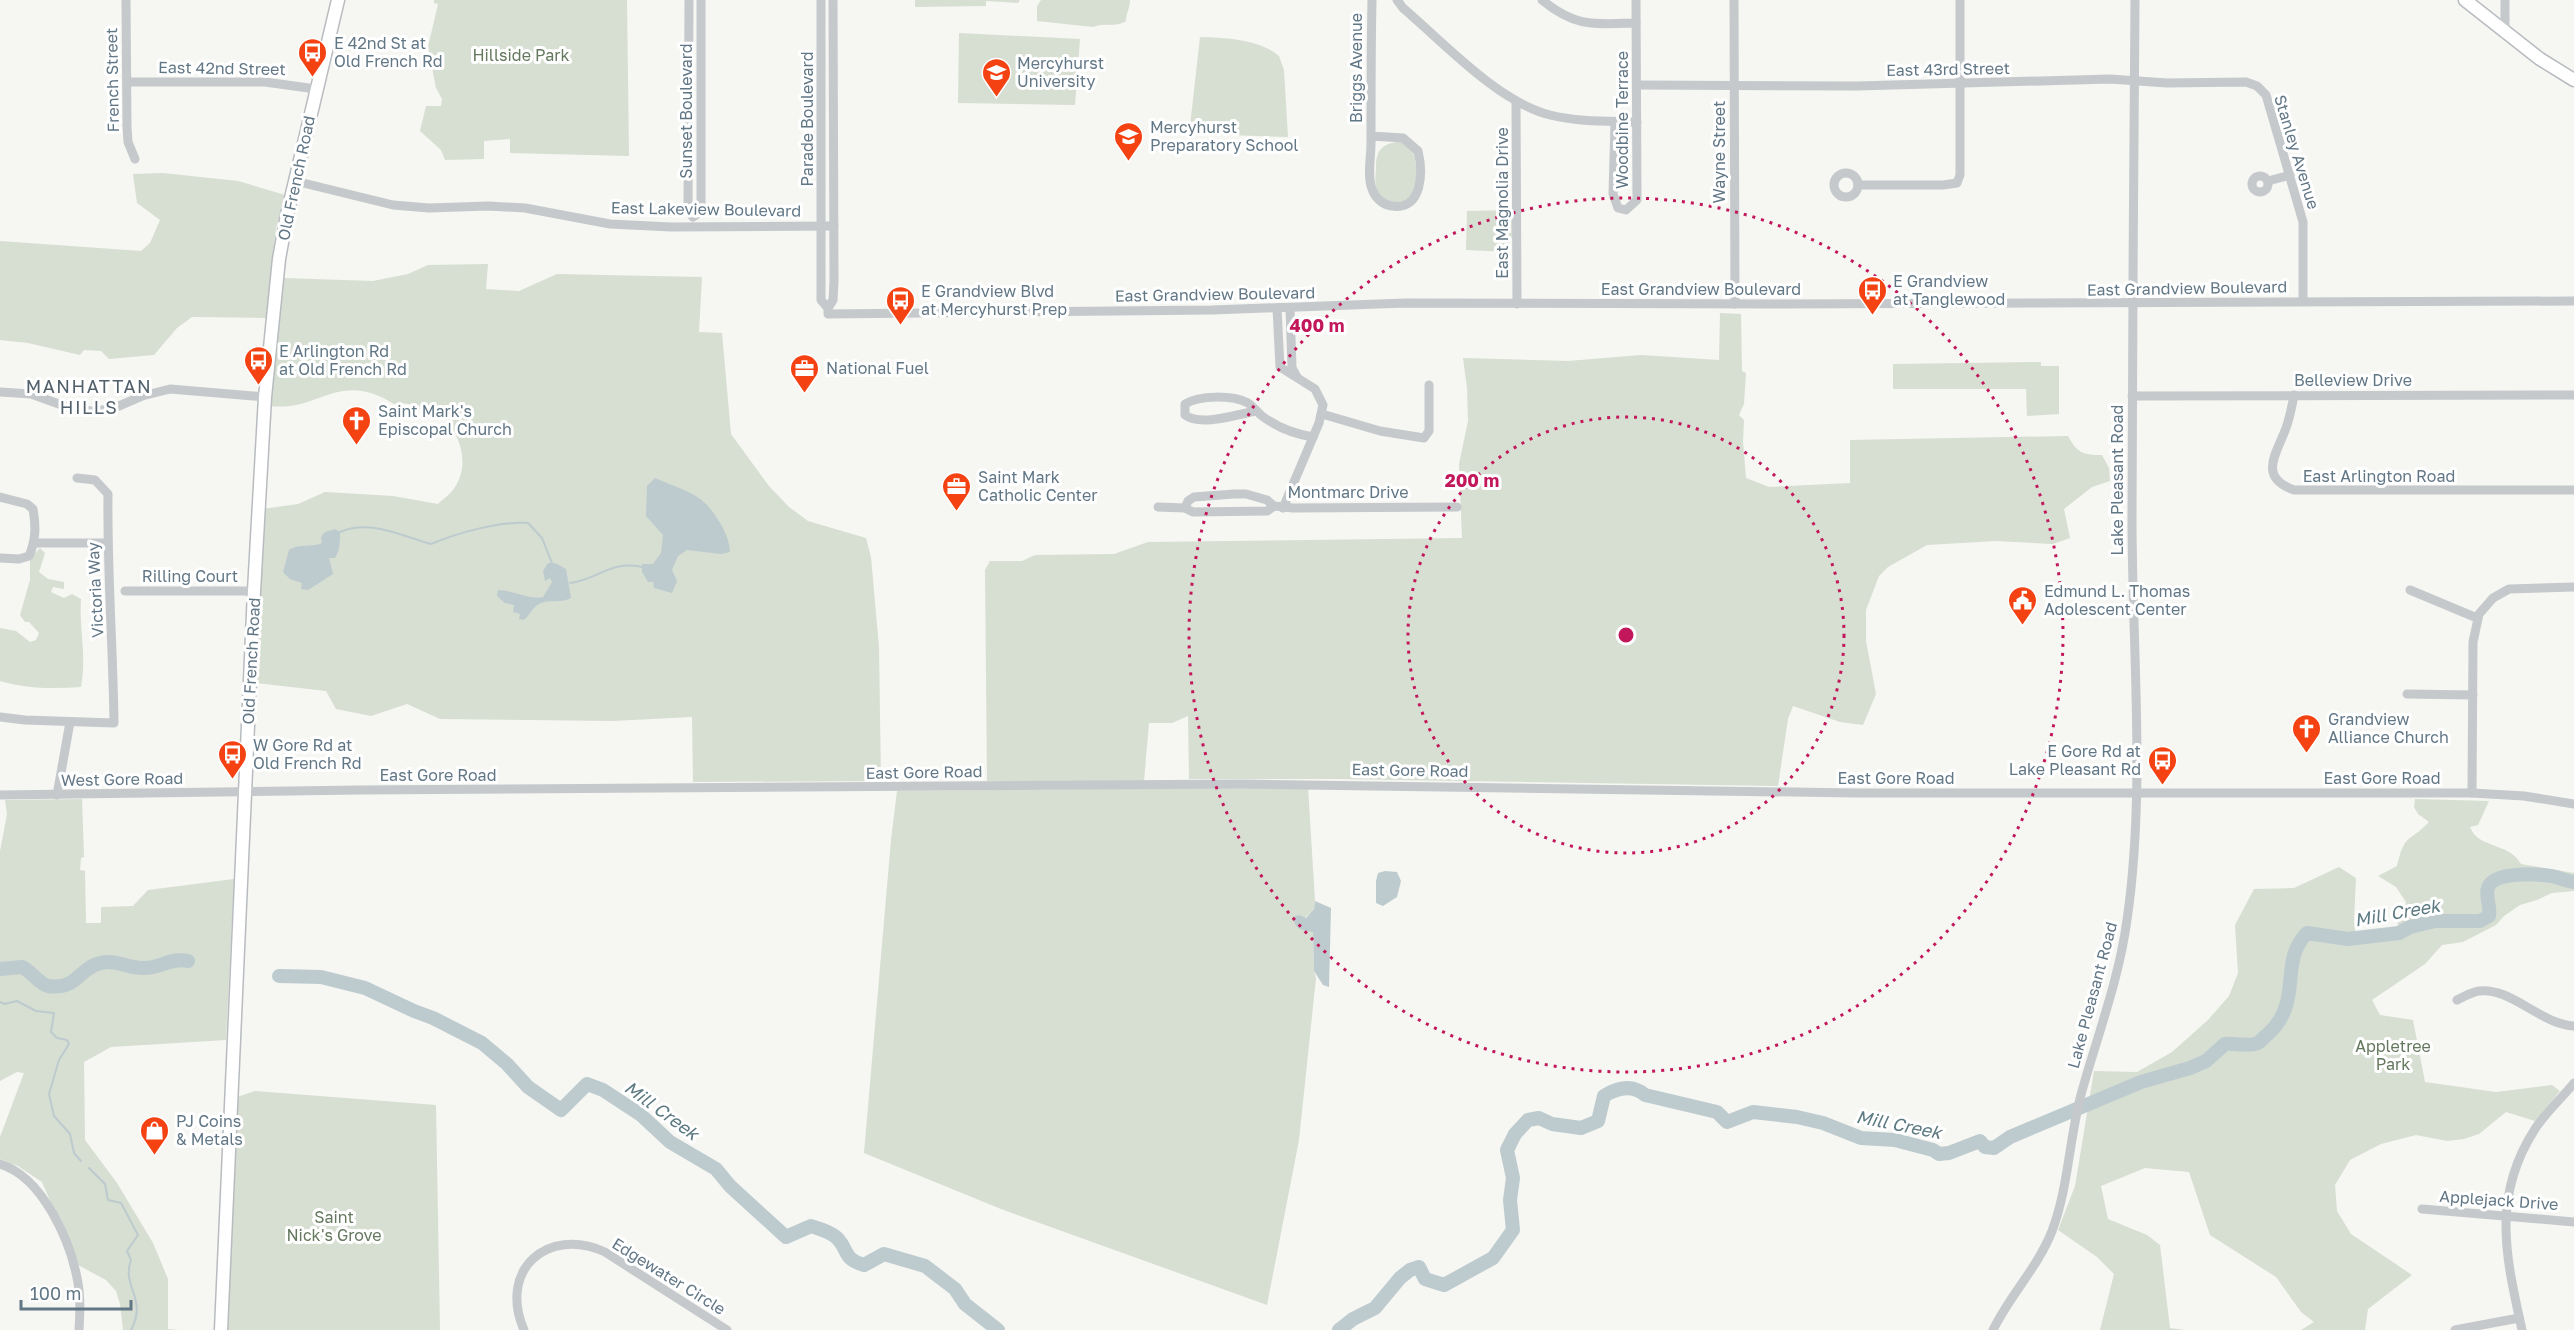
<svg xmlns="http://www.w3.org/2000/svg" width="2574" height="1330" viewBox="0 0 2574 1330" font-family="'Golos Text',sans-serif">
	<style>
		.green { fill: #d7ded2 }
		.water { fill: #bdcbcf }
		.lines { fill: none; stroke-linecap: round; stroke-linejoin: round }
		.stream { stroke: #bdcbcf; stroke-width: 2 }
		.river { stroke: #bdcbcf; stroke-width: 14 }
		.major-casing { stroke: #b8bcc0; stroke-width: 15 }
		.minor { stroke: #c5c9cc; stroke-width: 9 }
		.major { stroke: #fff; stroke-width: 12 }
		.ring { fill: none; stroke: #c2185b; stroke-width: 3; stroke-dasharray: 3 6 }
		.labels { text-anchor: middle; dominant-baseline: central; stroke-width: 6; stroke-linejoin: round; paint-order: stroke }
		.poi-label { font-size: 16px; fill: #627786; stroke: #fff; text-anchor: start }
		.park-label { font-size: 16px; fill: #64785d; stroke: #fff }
		.street-label { font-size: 16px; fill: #627786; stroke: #fff }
		.neighbourhood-label { font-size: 18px; letter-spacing: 1.5px; fill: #51606a; stroke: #fff }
		.water-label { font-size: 18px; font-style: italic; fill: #5d7a83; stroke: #fff }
		.centre { fill: #c2185b; stroke: #fff; stroke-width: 3 }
		.ring-label { font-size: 18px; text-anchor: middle; font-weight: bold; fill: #c2185b; stroke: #fff; stroke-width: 6; stroke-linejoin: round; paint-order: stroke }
	</style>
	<rect width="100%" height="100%" fill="#f6f6f2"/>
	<g class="green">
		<polygon points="434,0 627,0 629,156 510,153 510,139 484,141 484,159 445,160 441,150 420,131 426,106 441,106 442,99 436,88 428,47 438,4 434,3"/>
		<polygon points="915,0 1020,0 1018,3 986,1 986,6 915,7"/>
		<path d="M1041,0H1130C1130,8 1126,13 1126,21C1115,28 1105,22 1093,27L1037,21V6Z"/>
		<polygon points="959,33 1080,39 1075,105 958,103"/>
		<path d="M1200,37C1226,38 1259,39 1279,56L1284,70L1288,137L1199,134L1190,126Z"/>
		<path d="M1397,142H1404L1413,152C1417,164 1418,182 1412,194C1404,207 1382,204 1377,190C1374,183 1376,174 1376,167C1376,151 1382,144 1397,142Z"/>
		<polygon points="163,173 238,181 285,195 276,228 266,318 192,317 177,328 154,355 109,359 101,351 84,350 80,355 28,343 0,340 0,241 141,251 150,243 160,220 137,203 133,174"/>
		<polygon points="1513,210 1513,238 1510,237 1510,252 1466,250 1467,211"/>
		<path d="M488,264L486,289L519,291L557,274L702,277L699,332L722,333L731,434L769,486L789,507L808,521L866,538L871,557L879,647L881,781L693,782L692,717L612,721L440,719L407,704L371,716L336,709L326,691L256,683L262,509L298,504L325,492L393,496L438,504C443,499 452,493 455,487C472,460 457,431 439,409L431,416C420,407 408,401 394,404C339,369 319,412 270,406L283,278L373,281L408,274L428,265Z"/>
		<path d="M1720,313L1741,314L1742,371L1746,373L1744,404L1739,415L1744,420L1743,442L1746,478L1769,487L1850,483V440L2068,436C2077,453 2083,455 2102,455L2109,468L2110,481L2092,487L2064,509L2070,538L2053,544L1995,541L1927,545L1888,567L1879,576L1866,610V641L1876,694L1863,725L1840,722L1793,706L1788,719L1778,786L1337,779H1189L1188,716L1172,723H1149L1144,781H987L985,570L990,561H1022L1035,555L1114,554L1148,542L1462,538L1459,464L1468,421L1467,388L1463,358L1568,361L1641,355L1719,360Z"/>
		<polygon points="2041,362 2041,366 2059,366 2059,414 2027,416 2026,389 1893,389 1893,364"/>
		<path d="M40,548L45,553L39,572L48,579L64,582V589L53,587L51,592L64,598L72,594L81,599C79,630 87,656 81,687C54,689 26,689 0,681V628L16,631L30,642L36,640L39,633L29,622H25L20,615L30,580V558Z"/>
		<polygon points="1308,787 1315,901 1314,909 1305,918 1313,932 1314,971 1316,978 1299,1140 1267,1305 1001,1209 864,1153 891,840 897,791"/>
		<polygon points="82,799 84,857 81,858 80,870 85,871 86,923 101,923 101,907 133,906 148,890 234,879 226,1040 111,1047 84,1062 85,1140 117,1183 153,1243 168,1279 168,1329 178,1330 123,1330 120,1304 116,1291 106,1280 78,1265 42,1182 18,1166 0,1159 0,1137 24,1073 17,1072 0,1081 0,851 7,814 5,800"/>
		<path d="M2415,799L2489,801L2478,825L2470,827C2478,849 2509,842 2521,864L2574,873V891L2552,893L2537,900L2520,905L2504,916L2496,925L2463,942L2442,945L2425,964L2372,1000L2380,1015L2413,1020L2425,1082L2496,1092L2552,1085L2560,1091L2535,1121L2506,1112L2479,1134L2464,1139L2447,1141L2416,1135L2381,1144L2350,1160L2335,1185L2337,1211L2351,1234L2412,1275L2368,1309L2365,1330H2301L2314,1322L2301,1312L2276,1277L2210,1235L2189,1172L2145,1168L2101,1186L2108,1219L2147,1235L2160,1245L2170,1328L2185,1330H2100L2114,1274L2097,1257L2058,1230L2075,1186L2094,1071L2137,1072L2172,1052L2208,1020L2229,996L2238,973L2235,925L2254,889L2294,888L2339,867L2356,878L2354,919L2356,937L2399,933L2397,918L2403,914L2406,902L2396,887L2378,876L2397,866C2405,832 2409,843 2429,822L2418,814L2414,807Z"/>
		<polygon points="255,1091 436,1105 440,1330 227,1330 237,1097"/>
	</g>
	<g class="water">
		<path d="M655,478C670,485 693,491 705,503C716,514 730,536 730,552L721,554L687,550L678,556L672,570L677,581L672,593L654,588L653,582H648L642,572V564H653L661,553L663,535L646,516L647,486Z"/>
		<path d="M335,529L340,532C340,541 340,550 335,558H329L333,574L308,590L301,589L302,583L290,579L283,572L289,550C299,543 311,548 322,543L321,537L325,532Z"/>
		<path d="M548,563H555L566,569L571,598C560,604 548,598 537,605C532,609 529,616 524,620L519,619L520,614L513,612L514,605L505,603L497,596L498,590C512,590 531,600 543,597L552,582L550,578L545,581L543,571Z"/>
		<polygon points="1385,871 1397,872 1401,881 1397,897 1383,906 1376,903 1376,881 1378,873"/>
		<path d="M1315,901L1331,908L1329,987L1323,985L1314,971L1313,932C1302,930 1295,930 1293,917L1299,915L1306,918L1314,909Z"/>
	</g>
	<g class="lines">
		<g class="stream">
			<path d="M340,532C370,519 402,536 431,544C457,533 500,521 528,523L542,538L552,563"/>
			<path d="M570,583C597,580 611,560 642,567"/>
			<polyline points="0,1002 4,1004 17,1001 36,1011 54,1013 51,1032 57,1038 67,1040 69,1044 59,1060 49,1094 54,1116 70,1134 74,1153 81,1161"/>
			<path d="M89,1168L105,1184L108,1200L121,1203L138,1235L127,1251L131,1260C121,1286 148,1299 131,1330"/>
		</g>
		<g class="river">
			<path d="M0,969L22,967C31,971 39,984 48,986C76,990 79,970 97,964C115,958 126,968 143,968C159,969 171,957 188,961"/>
			<path d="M279,976L321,977L365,988L414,1011L433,1018L482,1043L507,1064L528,1087L561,1110L587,1084L603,1090L641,1115L670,1142L716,1169L730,1186L786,1237L811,1226C819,1229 832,1232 838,1239C849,1251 843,1259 864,1265L884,1254L925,1266L955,1289L965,1304L998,1330"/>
			<path d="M1339,1330L1353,1319L1375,1308L1400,1278L1410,1270L1419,1267L1425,1279L1444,1285L1493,1258L1513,1230L1510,1200L1513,1178L1507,1150L1515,1134L1528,1120L1539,1118L1552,1124L1581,1128L1598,1121L1604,1096C1617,1088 1632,1084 1645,1095L1717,1112L1727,1122L1753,1112L1797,1117L1823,1123L1861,1138L1895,1140L1933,1150L1939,1154L1949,1153L1980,1141L1985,1147L1994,1148L2010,1137L2141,1082L2190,1068L2206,1061L2225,1044C2235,1043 2248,1047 2258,1043C2261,1041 2265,1036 2268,1034C2304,1001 2278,962 2307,933L2348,939L2399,933L2410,927L2435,921H2480L2489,916C2491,907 2485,896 2488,888C2493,871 2537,874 2551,876C2558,877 2566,881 2574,882"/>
		</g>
		<defs>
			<g id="major">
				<polyline points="2465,0 2540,59 2574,80"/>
				<polyline points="221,1330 254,591 265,397 279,259 287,215 338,0"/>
			</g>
		</defs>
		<use href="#major" class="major-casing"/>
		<g class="minor">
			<polyline points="126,0 127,127 128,142 135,159"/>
			<polyline points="689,0 688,211 693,217 701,212 701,0"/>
			<polyline points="821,0 821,300 828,308"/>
			<polyline points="833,0 834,281 833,300 828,308 828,314 1212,310 1405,303 1774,304 2574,301"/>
			<path d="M1397,0L1403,8C1444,43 1498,102 1550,115C1578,122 1608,121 1637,122"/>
			<path d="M1542,0C1576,28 1595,24 1636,23"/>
			<polyline points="1734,0 1735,304"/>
			<polyline points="2505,34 2505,0"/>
			<polyline points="127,82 265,82 316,89"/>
			<polyline points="1638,85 1857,86 2110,79 2167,83 2246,82 2257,86 2266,95 2303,222 2303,301"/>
			<polyline points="1516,102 1517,304"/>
			<polyline points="1615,122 1613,194 1618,208 1626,210 1637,200 1636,0"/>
			<path d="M1371,136L1403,138L1418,151C1423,171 1423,211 1392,206C1383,205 1375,198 1372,189C1367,177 1371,157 1371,143C1371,96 1371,48 1372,0"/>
			<circle cx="1846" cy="185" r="12"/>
			<circle cx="2260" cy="184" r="8"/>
			<polyline points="295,181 393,205 429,208 488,206 525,208 610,224 671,227 834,226"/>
			<polyline points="2268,181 2290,175"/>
			<polyline points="1858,185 1943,185 1957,183 1960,175 1960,0"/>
			<polyline points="1277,308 1280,367 1315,389 1323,405 1319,423 1283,508"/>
			<polyline points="1290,308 1292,368 1297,377"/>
			<polyline points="0,392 31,394 70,408 91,411 112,409 142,396 170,389 265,397"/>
			<path d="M2294,395C2292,406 2290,417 2286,428C2277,453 2257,477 2294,490H2574"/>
			<polyline points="2132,396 2574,395"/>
			<path d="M1256,411C1238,414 1201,427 1185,415V404C1200,395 1232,395 1248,403C1253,406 1257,412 1262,416C1278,428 1294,434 1313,437"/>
			<polyline points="1322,414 1380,431 1424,438 1429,431 1429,385"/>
			<path d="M0,497L27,504L33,509C36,526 36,540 29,556L19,559L0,558"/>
			<polyline points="1274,506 1267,511 1193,512 1185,508 1188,501 1194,497 1234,494 1246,494 1267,500 1274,506 1293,508 1457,507"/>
			<polyline points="1158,507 1185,508"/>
			<polyline points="34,543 107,543"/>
			<polyline points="2410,590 2477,618"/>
			<polyline points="125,591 254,591"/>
			<polyline points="2407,694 2473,695"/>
			<path d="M0,717L25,720L114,723C113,646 107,570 108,494L95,480L77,478"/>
			<polyline points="2472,793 2473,642 2479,614 2493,598 2509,589 2574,587"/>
			<polyline points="0,795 359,790 1242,784 1855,793 2472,793 2524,796 2574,804"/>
			<polyline points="57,795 70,722"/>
			<path d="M2457,1000C2464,997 2471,992 2479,991C2511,987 2540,1024 2574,1026"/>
			<path d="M0,1164C43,1177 71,1242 78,1283C81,1299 80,1315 79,1330"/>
			<polyline points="2422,1209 2574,1222"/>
			<path d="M524,1330C498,1270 547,1226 605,1252L727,1330"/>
			<path d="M1993,1330C2010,1295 2038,1267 2052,1231C2069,1186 2069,1137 2082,1091C2098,1034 2119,979 2127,920C2146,790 2132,650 2132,518C2132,345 2134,173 2135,0"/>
			<polyline points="2455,1330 2519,1318"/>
			<path d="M2522,1330C2506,1257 2491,1197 2535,1129C2546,1112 2561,1099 2574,1083"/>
		</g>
		<use href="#major" class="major"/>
	</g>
	<g class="ring">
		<circle cx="1626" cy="635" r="218"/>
		<circle cx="1626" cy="635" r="437"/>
	</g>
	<defs>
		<symbol id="bus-pin" viewBox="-11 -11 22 30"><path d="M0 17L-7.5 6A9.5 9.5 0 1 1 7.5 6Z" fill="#f44213" stroke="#fff"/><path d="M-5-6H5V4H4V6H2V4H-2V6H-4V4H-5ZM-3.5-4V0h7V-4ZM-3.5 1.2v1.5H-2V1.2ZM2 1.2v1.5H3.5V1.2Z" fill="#fff"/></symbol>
		<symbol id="university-pin" viewBox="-11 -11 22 30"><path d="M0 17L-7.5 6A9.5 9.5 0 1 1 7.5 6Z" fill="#f44213" stroke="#fff"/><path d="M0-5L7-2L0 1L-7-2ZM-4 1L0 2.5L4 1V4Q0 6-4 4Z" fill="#fff"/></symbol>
		<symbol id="school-pin" viewBox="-11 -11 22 30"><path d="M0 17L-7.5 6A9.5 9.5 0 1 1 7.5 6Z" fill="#f44213" stroke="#fff"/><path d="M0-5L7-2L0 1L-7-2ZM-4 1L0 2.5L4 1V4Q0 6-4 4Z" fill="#fff"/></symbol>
		<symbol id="office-pin" viewBox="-11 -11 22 30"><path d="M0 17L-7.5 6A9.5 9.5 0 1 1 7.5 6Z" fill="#f44213" stroke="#fff"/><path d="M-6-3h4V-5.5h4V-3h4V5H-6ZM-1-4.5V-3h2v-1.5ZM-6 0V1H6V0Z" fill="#fff"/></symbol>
		<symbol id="church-pin" viewBox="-11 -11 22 30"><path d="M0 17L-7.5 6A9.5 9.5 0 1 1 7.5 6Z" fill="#f44213" stroke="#fff"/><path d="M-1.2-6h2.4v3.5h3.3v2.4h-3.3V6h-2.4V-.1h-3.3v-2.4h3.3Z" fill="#fff"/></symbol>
		<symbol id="civic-pin" viewBox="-11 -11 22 30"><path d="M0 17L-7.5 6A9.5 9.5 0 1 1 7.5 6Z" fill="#f44213" stroke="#fff"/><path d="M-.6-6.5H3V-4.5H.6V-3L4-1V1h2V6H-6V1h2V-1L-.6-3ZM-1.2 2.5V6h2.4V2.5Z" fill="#fff"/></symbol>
		<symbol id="shop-pin" viewBox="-11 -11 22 30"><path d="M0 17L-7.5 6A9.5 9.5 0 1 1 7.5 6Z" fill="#f44213" stroke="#fff"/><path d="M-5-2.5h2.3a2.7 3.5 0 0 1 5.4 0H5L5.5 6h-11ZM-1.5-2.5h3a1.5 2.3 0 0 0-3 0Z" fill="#fff"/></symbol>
	</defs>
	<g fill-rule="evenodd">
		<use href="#bus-pin" x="296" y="36" width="33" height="45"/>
		<use href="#university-pin" x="980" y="56" width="33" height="45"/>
		<use href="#school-pin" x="1112" y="120" width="33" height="45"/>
		<use href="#bus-pin" x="1856" y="274" width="33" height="45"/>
		<use href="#bus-pin" x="884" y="284" width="33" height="45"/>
		<use href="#bus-pin" x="242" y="344" width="33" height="45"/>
		<use href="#office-pin" x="788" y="352" width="33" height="45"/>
		<use href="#church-pin" x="340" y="404" width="33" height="45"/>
		<use href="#office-pin" x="940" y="470" width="33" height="45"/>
		<use href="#civic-pin" x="2006" y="584" width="33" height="45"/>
		<use href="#church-pin" x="2290" y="712" width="33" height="45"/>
		<use href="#bus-pin" x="216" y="738" width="33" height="45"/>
		<use href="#bus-pin" x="2146" y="744" width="33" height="45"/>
		<use href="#shop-pin" x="138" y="1114" width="33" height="45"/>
	</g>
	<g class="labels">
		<g class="poi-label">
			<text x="334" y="43">E 42nd St at<tspan x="334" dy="18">Old French Rd</tspan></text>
			<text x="1017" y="63">Mercyhurst<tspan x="1017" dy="18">University</tspan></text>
			<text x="1150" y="127">Mercyhurst<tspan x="1150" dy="18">Preparatory School</tspan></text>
			<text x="1893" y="281">E Grandview<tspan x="1893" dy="18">at Tanglewood</tspan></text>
			<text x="921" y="291">E Grandview Blvd<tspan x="921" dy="18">at Mercyhurst Prep</tspan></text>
			<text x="279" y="351">E Arlington Rd<tspan x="279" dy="18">at Old French Rd</tspan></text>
			<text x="826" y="368">National Fuel</text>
			<text x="378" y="411">Saint Mark's<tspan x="378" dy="18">Episcopal Church</tspan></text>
			<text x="978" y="477">Saint Mark<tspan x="978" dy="18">Catholic Center</tspan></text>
			<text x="2044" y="591">Edmund L. Thomas<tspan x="2044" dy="18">Adolescent Center</tspan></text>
			<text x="2328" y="719">Grandview<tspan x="2328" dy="18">Alliance Church</tspan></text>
			<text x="253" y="745">W Gore Rd at<tspan x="253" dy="18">Old French Rd</tspan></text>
			<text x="2141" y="751" text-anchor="end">E Gore Rd at<tspan x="2141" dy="18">Lake Pleasant Rd</tspan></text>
			<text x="176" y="1121">PJ Coins<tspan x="176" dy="18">&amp; Metals</tspan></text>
		</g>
		<g class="park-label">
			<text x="521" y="55">Hillside Park</text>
			<text x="2393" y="1046">Appletree<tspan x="2393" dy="18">Park</tspan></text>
			<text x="334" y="1217">Saint<tspan x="334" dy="18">Nick's Grove</tspan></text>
		</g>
		<g class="street-label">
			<text transform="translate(222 68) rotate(1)">East 42nd Street</text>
			<text transform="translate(1356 68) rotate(-90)">Briggs Avenue</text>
			<text transform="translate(1948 69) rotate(-1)">East 43rd Street</text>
			<text transform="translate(112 80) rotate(-91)">French Street</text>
			<text transform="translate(686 111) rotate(-90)">Sunset Boulevard</text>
			<text transform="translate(807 119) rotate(-90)">Parade Boulevard</text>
			<text transform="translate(1622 120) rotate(-90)">Woodbine Terrace</text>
			<text transform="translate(1719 152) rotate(-90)">Wayne Street</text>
			<text transform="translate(2297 152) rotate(73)">Stanley Avenue</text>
			<text transform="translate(296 178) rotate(-78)">Old French Road</text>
			<text transform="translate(1502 203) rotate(-90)">East Magnolia Drive</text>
			<text transform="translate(706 209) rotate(1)">East Lakeview Boulevard</text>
			<text transform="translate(2187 288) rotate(-1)">East Grandview Boulevard</text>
			<text x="1701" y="289">East Grandview Boulevard</text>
			<text transform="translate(1215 294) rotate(-1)">East Grandview Boulevard</text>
			<text x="2353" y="380">Belleview Drive</text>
			<text x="2379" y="476">East Arlington Road</text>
			<text transform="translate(2117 480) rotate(-90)">Lake Pleasant Road</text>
			<text x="1348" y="492">Montmarc Drive</text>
			<text x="190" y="576">Rilling Court</text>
			<text transform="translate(95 590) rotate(-93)">Victoria Way</text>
			<text transform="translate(251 661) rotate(-87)">Old French Road</text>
			<text transform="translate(1410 770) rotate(1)">East Gore Road</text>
			<text transform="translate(924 772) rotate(-1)">East Gore Road</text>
			<text x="438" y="775">East Gore Road</text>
			<text x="1896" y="778">East Gore Road</text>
			<text x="2382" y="778">East Gore Road</text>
			<text transform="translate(122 779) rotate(-1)">West Gore Road</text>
			<text transform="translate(2092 995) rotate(-75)">Lake Pleasant Road</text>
			<text transform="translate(2499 1200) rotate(4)">Applejack Drive</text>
			<text transform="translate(669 1276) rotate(32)">Edgewater Circle</text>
		</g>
		<g class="neighbourhood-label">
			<text x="89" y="386">MANHATTAN<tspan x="89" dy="21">HILLS</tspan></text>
		</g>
		<g class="water-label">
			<text transform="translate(2397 912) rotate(-10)">Mill Creek</text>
			<text transform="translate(662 1110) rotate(36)">Mill Creek</text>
			<text transform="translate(1899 1124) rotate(11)">Mill Creek</text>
		</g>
	</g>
	<circle cx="1626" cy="635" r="9" class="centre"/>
	<g class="ring-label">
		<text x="1317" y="332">400 m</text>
		<text x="1472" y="487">200 m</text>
	</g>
	<path d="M21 1300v9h110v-9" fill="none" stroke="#627786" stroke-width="3"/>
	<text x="30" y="1300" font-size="18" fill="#627786" stroke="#ffffff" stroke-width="4.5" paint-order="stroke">100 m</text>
</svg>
